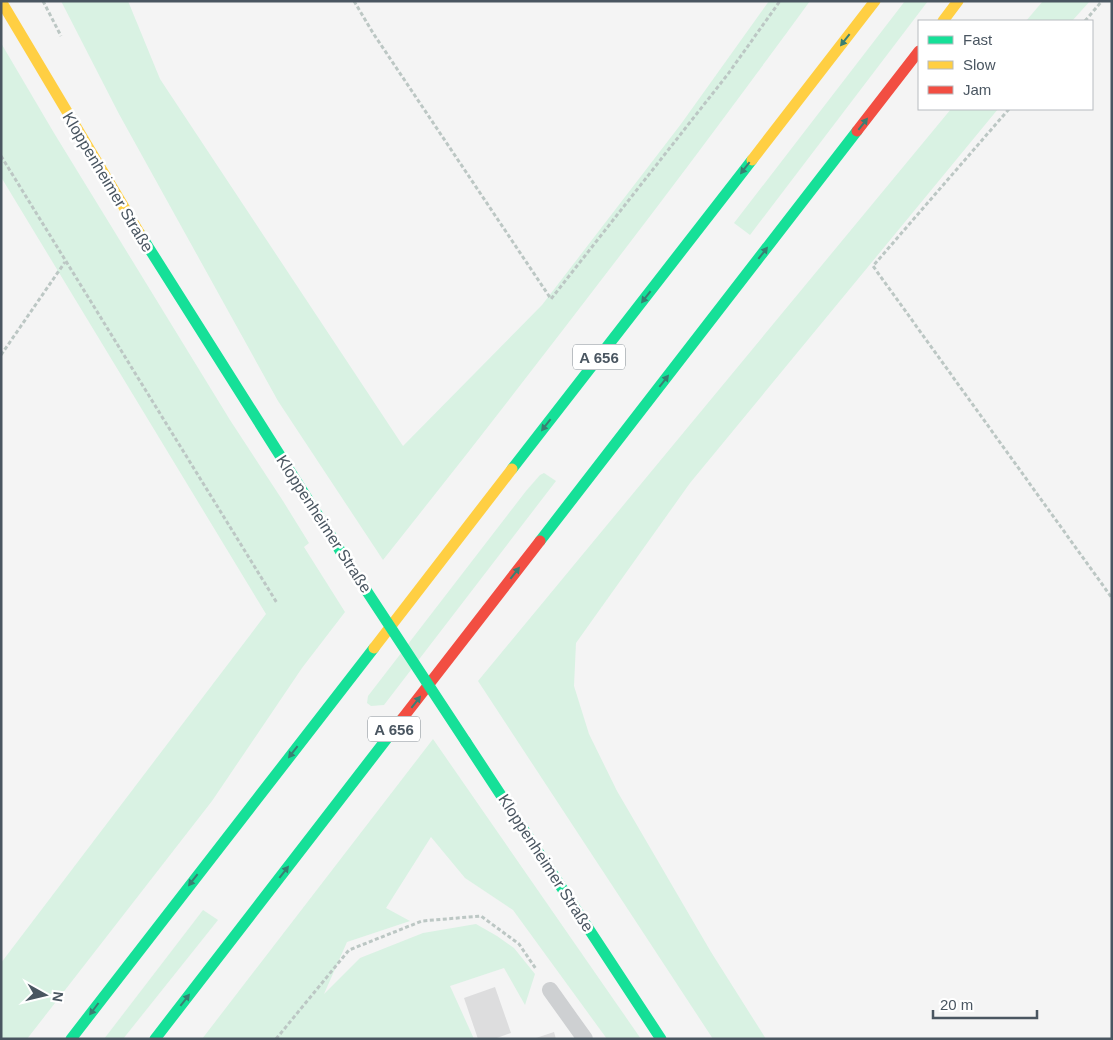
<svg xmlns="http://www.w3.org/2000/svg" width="1113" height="1040" viewBox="0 0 1113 1040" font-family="Helvetica,sans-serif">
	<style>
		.green { fill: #d9f2e3 }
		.building { fill: #ddddde }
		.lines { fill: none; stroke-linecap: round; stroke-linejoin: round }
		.path { stroke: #bcc7c4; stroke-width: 3; stroke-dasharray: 4 2.5; stroke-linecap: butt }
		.lane { stroke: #ced0d2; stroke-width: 16 }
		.fast { stroke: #16e098; stroke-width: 11 }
		.slow { stroke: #ffcf43; stroke-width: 11 }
		.jam { stroke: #f24e42; stroke-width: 11 }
		.fast-bridge { stroke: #16e098; stroke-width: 11 }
		.oneway { fill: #3a7f72 }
		.labels { text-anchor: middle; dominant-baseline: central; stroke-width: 5; stroke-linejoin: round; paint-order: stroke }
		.shield { fill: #fff; stroke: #808990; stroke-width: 1 }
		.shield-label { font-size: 15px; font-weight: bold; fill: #4a5661 }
		.street-label { font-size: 16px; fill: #4a5661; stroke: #fff }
	</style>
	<rect width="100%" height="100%" fill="#f4f4f4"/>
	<g class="green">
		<path d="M61,1H128L160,79L403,446L542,305L681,124L769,1H810C672,190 529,376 383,560L278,401L119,114Z"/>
		<polygon points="905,1 928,1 750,235 734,223"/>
		<polygon points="1043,1 1090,1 1072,21 1026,21"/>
		<polygon points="1,43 54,133 230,420 283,501 309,543 304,547 345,612 302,668 212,801 27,1039 1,1039 1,963 266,614 1,177"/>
		<polygon points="951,109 998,109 690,483 576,643 574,686 589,734 617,791 711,952 766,1039 713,1039 478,681"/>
		<polygon points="544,473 556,481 384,705 371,706 367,703 368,696 526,491 540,475"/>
		<polygon points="433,739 641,1039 607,1039 513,910 465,878 431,837 386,908 410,921 347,942 324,994 360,958 423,933 476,924 497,936 514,948 535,974 525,1005 504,968 450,986 474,1039 202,1039"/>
		<polygon points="203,910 218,920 123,1039 104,1039"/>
	</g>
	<g class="building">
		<polygon points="495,987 511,1033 494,1039 478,1039 464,998"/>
		<polygon points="554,1032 556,1039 536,1039 536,1038"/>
	</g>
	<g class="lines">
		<g class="path">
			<polyline points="43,1 61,36"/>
			<polyline points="354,1 373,33 551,299 728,74 780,1"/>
			<polyline points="1085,21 1102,1"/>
			<polyline points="1009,109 873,266 1112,598"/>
			<polyline points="1,156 277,603"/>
			<polyline points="1,355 65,262"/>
			<polyline points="276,1039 349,950 422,921 481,916 519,944 536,969"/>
		</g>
		<polyline class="lane" points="550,990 585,1039"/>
		<g class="fast">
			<polyline points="140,234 341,552"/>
			<polyline points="512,469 752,160"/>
			<polyline points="540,541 857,131"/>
			<polyline points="466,742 661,1039"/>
			<polyline points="71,1039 374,648"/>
			<polyline points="155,1039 402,719"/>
		</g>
		<g class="slow">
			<polyline points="1,1 140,234"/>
			<polyline points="943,21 958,1"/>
			<polyline points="752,160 875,1"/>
			<polyline points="374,648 512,469"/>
		</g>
		<g class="jam">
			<polyline points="857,131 919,51"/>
			<polyline points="402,719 540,541"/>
		</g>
		<polyline class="fast-bridge" points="341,552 466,742"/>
	</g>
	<defs><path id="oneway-solid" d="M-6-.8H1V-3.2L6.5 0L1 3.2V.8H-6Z" transform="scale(1.25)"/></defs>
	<g class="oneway">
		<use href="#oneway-solid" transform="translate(845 40) rotate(128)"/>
		<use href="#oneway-solid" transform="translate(863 124) rotate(-52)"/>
		<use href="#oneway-solid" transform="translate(745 168) rotate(128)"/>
		<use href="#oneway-solid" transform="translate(763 253) rotate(-52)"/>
		<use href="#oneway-solid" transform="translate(646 297) rotate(128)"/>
		<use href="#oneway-solid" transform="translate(664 381) rotate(-52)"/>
		<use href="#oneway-solid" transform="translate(546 425) rotate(128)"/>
		<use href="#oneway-solid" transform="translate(515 573) rotate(-52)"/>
		<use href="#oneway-solid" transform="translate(416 702) rotate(-52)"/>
		<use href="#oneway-solid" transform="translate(293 752) rotate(128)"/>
		<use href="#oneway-solid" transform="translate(284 872) rotate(-52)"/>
		<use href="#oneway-solid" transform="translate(193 880) rotate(128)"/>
		<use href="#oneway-solid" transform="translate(185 1000) rotate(-52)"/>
		<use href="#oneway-solid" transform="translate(94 1009) rotate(127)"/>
	</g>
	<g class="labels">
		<g class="shield">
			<rect x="573" y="344.5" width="52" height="25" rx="4"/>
			<rect x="368" y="716.5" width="52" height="25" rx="4"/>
		</g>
		<g class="shield-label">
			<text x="599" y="357">A 656</text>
			<text x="394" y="729">A 656</text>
		</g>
		<g class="street-label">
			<text transform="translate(108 182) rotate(59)">Kloppenheimer Straße</text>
			<text transform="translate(324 524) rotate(57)">Kloppenheimer Straße</text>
			<text transform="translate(546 863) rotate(57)">Kloppenheimer Straße</text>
		</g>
	</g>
	<rect width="1113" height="1040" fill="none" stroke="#4a5661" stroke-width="5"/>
	<rect x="918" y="20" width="175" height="90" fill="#ffffff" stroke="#b7bbc0"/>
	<rect x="928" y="36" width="25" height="8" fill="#16e098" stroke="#b7bbc0"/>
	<text x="963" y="45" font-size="15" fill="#4a5661">Fast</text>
	<rect x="928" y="61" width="25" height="8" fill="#ffcf43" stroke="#b7bbc0"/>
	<text x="963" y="70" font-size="15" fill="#4a5661">Slow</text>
	<rect x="928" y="86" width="25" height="8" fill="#f24e42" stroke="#b7bbc0"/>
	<text x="963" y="95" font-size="15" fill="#4a5661">Jam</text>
	<g transform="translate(45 995) rotate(98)" stroke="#ffffff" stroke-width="4" paint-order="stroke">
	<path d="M0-4L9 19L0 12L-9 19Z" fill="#4a5661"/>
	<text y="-8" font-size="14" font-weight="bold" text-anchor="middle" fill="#4a5661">N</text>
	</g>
	<path d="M933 1010v8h104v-8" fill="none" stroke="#4a5661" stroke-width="2.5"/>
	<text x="940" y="1010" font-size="15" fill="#4a5661" stroke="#ffffff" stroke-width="4" paint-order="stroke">20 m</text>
</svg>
